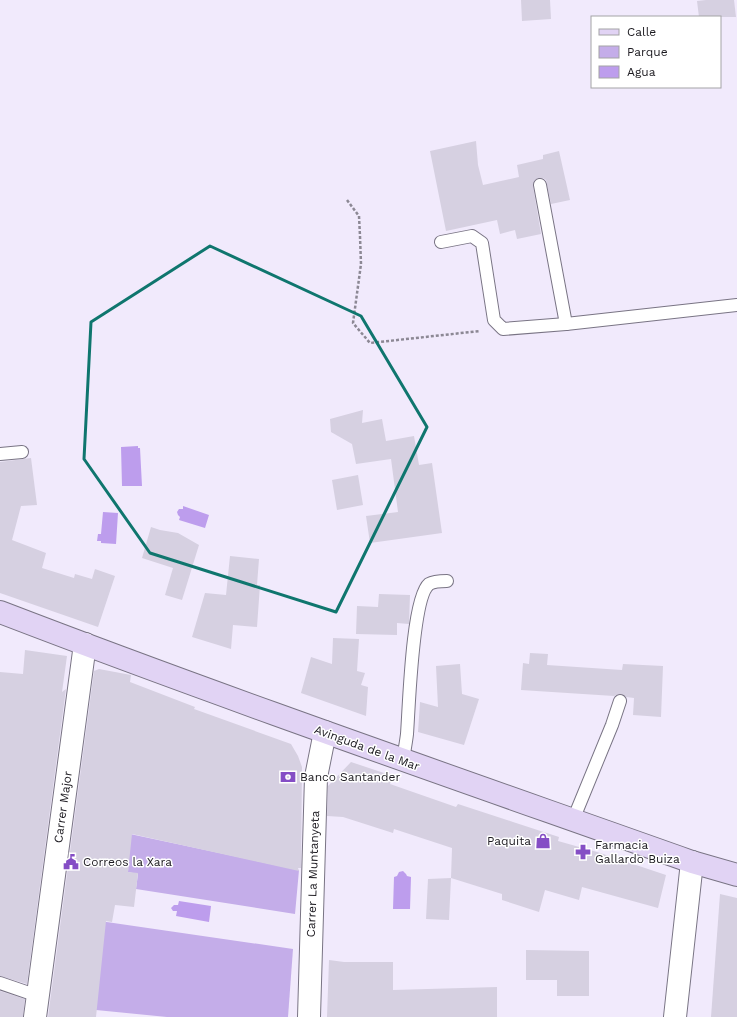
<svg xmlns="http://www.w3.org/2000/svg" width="737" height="1017" viewBox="0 0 737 1017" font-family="'Work Sans',sans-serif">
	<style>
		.green { fill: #c4ade9 }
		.water { fill: #bd9ded }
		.building { fill: #d6d0e1 }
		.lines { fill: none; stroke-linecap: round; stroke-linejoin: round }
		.service-casing { stroke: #797484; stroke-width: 14 }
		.minor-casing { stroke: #797484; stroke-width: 24 }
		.secondary-casing { stroke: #797484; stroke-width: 24 }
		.path { stroke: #8c8894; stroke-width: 2.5; stroke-dasharray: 3 2; stroke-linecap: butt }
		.service { stroke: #fff; stroke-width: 12 }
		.minor { stroke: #fff; stroke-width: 22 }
		.secondary { stroke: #e1d3f4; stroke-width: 22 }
		.marked { fill: none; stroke: #0f766e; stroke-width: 3; stroke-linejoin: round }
		.labels { text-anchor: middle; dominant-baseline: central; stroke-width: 3; stroke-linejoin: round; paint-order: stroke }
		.street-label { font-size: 12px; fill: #1c1a20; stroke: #fff }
		.poi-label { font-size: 12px; fill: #1c1a20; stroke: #fff; text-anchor: start }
	</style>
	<rect width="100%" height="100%" fill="#f1eafc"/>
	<g class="green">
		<polygon points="130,834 299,870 295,914 136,889 138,874 128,872"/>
		<polygon points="86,919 293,949 288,1017 167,1017 96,1010"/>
	</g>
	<g class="water">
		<polygon points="138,446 138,448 140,448 142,486 122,486 121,447"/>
		<polygon points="183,506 209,515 205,528 179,520 180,517 178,515 177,512 179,509 183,509"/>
		<polygon points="103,512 118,513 116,544 101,543 101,541 97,541 98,534 101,534"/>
		<polygon points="403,871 406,874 407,876 411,877 410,909 393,909 394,877 397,876 399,872"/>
		<polygon points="179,901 211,906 209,922 176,916 177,911 173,911 171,908 174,905 178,905"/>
	</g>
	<g class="building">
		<polygon points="521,0 550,0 551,19 522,21"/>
		<polygon points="706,0 734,0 736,17 699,17 697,1"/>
		<polygon points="476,141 478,165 483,185 519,177 517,165 543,159 543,155 559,151 570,200 551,204 546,180 543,178 539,178 535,180 533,186 541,234 517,239 515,230 500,234 497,220 446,231 430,151"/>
		<polygon points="363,410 362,423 382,419 386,441 414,436 419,465 432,463 442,533 370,543 366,516 398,512 391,459 356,464 352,444 331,432 330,419"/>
		<polygon points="31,458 37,505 21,506 12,540 46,553 42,568 74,578 75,574 92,579 95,569 115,576 98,627 0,593 0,462"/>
		<polygon points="358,475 363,505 337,510 332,480"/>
		<polygon points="151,527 160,530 178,533 199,545 182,600 165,595 173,568 142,558"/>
		<polygon points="230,556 259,559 257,585 260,585 257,627 233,625 231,649 192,637 205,593 226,595"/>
		<polygon points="379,594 410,595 409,624 397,623 397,635 356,634 357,606 378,607"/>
		<polygon points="333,638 359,639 357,671 365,673 361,685 368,687 366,716 301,693 311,657 332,664"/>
		<polygon points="25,650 67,656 62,692 66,689 27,984 0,976 0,672 23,674"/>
		<polygon points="530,653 548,654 547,665 622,670 623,664 663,666 661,717 633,715 634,698 626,697 622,694 618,694 614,696 521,690 523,663 529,664"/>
		<polygon points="460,664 462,694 479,699 464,745 418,732 420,702 438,707 436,666"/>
		<polygon points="99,669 131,675 130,682 195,707 194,709 291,744 298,756 302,767 301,868 298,868 299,871 132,834 128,872 138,873 134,907 115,905 112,922 106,921 96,1017 48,1017 94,671"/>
		<polygon points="351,762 393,776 390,784 456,807 458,804 513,822 559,837 558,841 597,852 666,875 658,908 582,887 579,900 545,890 539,912 502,900 502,894 451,878 452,848 394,829 393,833 343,817 327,816 328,786"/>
		<polygon points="451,878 449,920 426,919 428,879"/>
		<polygon points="720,894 737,898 737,1017 711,1017"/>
		<polygon points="526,950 589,951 589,996 557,996 557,980 526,980"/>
		<polygon points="329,960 344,962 393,962 393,990 497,987 497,1017 327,1017"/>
		<polygon points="0,991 25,999 23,1017 0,1017"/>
	</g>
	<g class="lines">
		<defs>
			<g id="service">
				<polyline points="540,185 566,324"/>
				<polyline points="441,242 472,236 482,243 494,320 503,329 566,324 737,305"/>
				<polyline points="0,454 22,452"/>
				<path d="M403,761C404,752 406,743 407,734C409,708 412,598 429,584C434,581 441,581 447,581"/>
				<polyline points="573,820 612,725 620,701"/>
				<polyline points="0,983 38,996"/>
			</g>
			<g id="minor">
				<polyline points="35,1017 85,644"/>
				<polyline points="309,1017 316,777 325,732"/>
				<polyline points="675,1017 692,862"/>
			</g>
			<path id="secondary" d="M0,612C229,700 461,780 692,862L737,875"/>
		</defs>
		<use href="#service" class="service-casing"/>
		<use href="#minor" class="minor-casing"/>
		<use href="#secondary" class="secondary-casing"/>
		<polyline class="path" points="347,200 359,216 360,236 361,264 353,323 370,343 480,331"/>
		<use href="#service" class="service"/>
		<use href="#minor" class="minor"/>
		<use href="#secondary" class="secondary"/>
	</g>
	<path class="marked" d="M210,246L361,316L427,427L336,612L150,553L84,459L91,322Z"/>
	<defs>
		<symbol id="bank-bare" viewBox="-9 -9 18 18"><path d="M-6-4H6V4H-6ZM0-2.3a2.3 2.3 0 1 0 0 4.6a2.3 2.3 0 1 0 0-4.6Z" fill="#854ec5" stroke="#fff" stroke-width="2.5" paint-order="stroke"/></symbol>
		<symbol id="shop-bare" viewBox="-9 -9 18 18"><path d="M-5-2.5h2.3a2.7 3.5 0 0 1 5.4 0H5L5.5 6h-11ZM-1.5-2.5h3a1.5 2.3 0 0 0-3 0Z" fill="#854ec5" stroke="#fff" stroke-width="2.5" paint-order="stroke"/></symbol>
		<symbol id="pharmacy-bare" viewBox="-9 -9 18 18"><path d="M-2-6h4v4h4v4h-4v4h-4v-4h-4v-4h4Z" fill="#854ec5" stroke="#fff" stroke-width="2.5" paint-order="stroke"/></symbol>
		<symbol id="civic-bare" viewBox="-9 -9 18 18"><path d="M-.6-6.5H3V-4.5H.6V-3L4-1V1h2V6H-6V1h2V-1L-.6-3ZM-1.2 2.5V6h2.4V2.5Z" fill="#854ec5" stroke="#fff" stroke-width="2.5" paint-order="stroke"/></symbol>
	</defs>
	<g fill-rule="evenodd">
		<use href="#bank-bare" x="277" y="766" width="22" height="22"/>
		<use href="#shop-bare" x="532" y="830" width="22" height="22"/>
		<use href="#pharmacy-bare" x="572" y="841" width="22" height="22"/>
		<use href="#civic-bare" x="60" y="851" width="22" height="22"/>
	</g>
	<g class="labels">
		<g class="street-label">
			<text transform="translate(367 748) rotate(20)">Avinguda de la Mar</text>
			<text transform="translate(63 807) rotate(-82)">Carrer Major</text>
			<text transform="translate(313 874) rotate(-88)">Carrer La Muntanyeta</text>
		</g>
		<g class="poi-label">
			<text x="300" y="777">Banco Santander</text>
			<text x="531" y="841" text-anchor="end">Paquita</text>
			<text x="595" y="845">Farmacia<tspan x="595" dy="14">Gallardo Buiza</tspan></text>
			<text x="83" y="862">Correos la Xara</text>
		</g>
	</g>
	<rect x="591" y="16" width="130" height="72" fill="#ffffff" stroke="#a4a3a6"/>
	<rect x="599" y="29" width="20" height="6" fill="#e1d3f4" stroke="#a4a3a6"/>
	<text x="627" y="36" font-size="12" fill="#1c1a20">Calle</text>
	<rect x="599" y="46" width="20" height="12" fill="#c4ade9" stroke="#a4a3a6"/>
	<text x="627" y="56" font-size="12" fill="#1c1a20">Parque</text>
	<rect x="599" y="66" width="20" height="12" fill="#bd9ded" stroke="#a4a3a6"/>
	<text x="627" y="76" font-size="12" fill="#1c1a20">Agua</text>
</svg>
